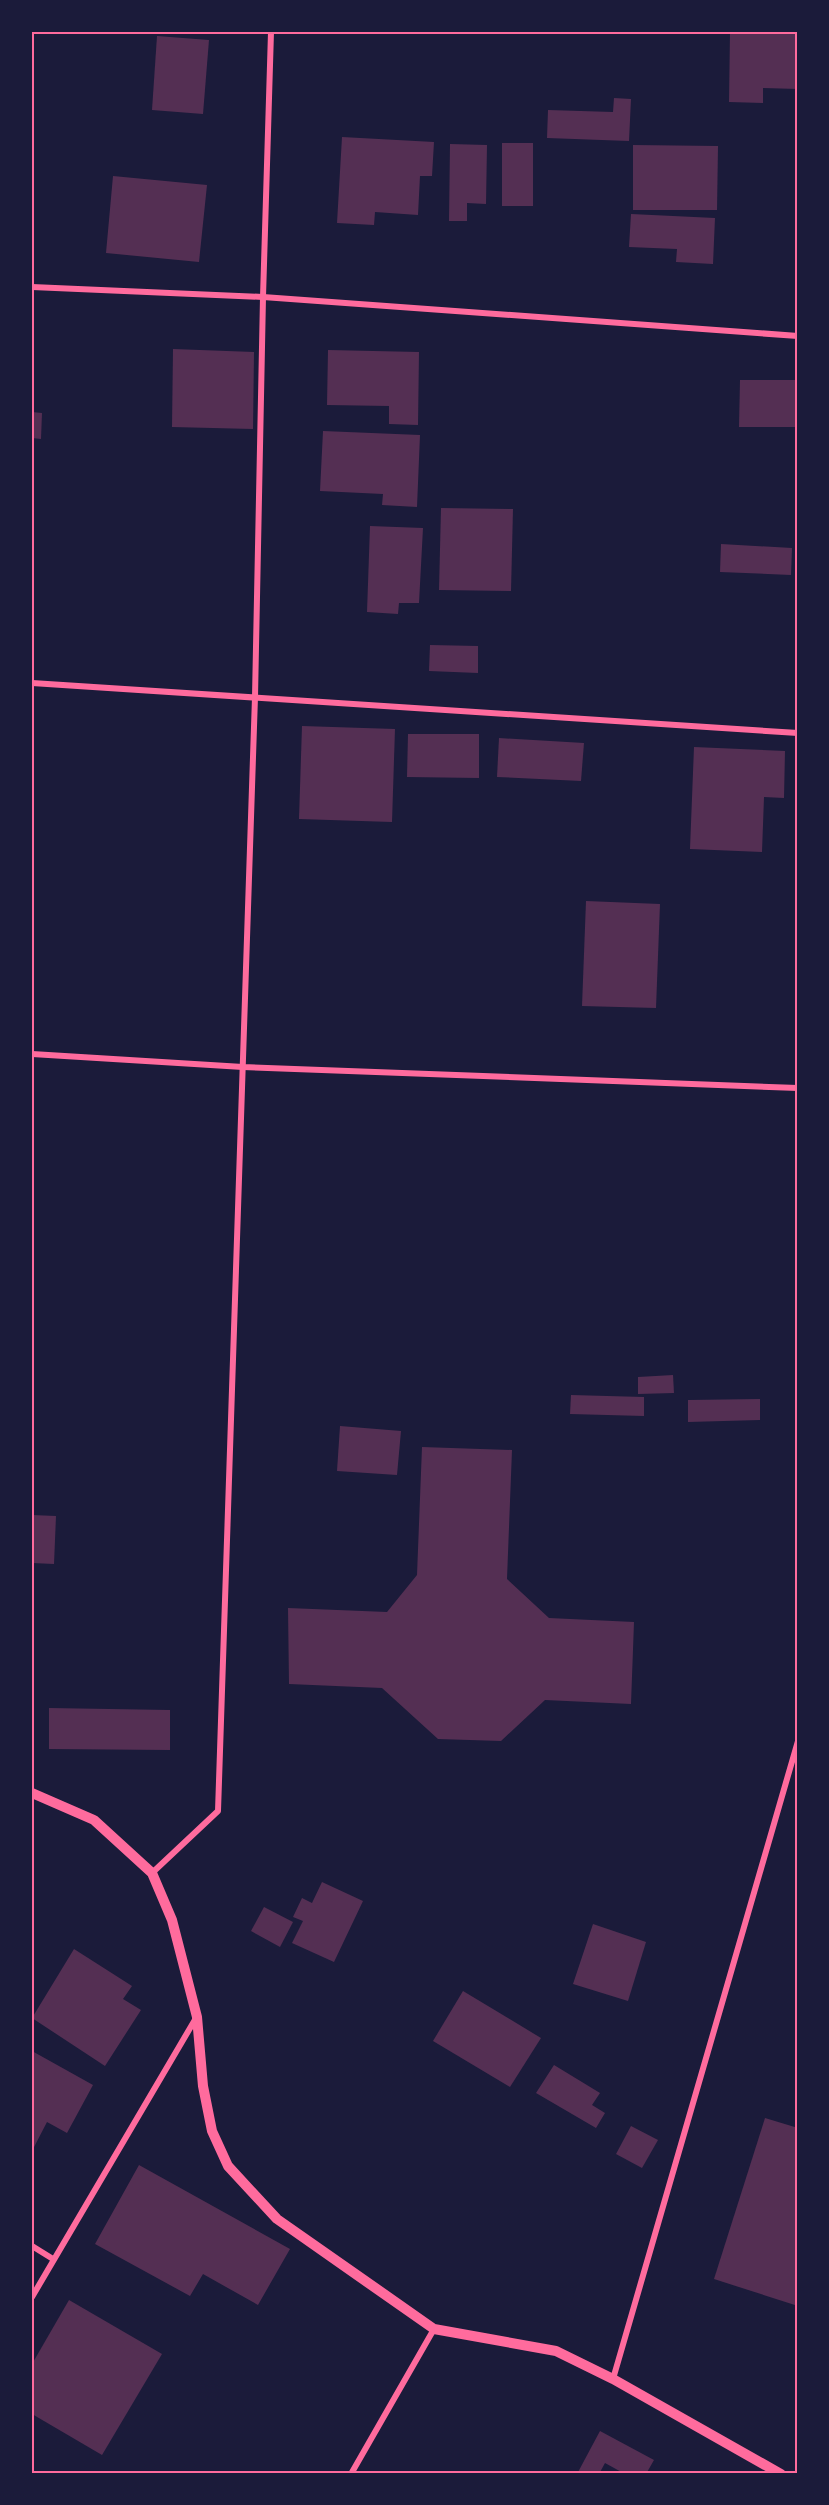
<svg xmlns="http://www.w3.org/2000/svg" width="829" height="2505" viewBox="0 0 829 2505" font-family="Lato,sans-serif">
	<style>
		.building { fill: #542f53 }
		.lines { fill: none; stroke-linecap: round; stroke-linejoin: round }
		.minor { stroke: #ff6b9d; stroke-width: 6 }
		.tertiary { stroke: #ff6b9d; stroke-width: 10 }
		.neatline { fill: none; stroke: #ff6b9d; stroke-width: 2 }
	</style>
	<rect width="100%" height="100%" fill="#1b1b3a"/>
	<g class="building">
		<polygon points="730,32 798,32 798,89 763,88 763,103 729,102"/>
		<polygon points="157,36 209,40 203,114 152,110"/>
		<polygon points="614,98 631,99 629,141 547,138 548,110 613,112"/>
		<polygon points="342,137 434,142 432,176 420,176 418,215 375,212 374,225 337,223"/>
		<rect x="502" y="143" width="31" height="63"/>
		<polygon points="450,144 487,145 486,204 467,203 467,221 449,221"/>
		<polygon points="633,145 718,146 717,210 633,210"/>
		<polygon points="113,176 207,185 199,262 106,253"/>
		<polygon points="631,214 715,218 713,264 676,262 677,249 629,247"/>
		<polygon points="173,349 254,352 253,429 172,427"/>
		<polygon points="328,350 419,352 418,425 389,424 389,406 327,405"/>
		<polygon points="740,380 798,380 798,427 739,427"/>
		<polygon points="32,412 42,413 41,439 32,438"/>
		<polygon points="323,431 420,435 417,507 382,505 383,494 320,491"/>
		<polygon points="441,508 513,509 511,591 439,590"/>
		<polygon points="370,526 423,528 419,603 399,603 398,614 367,612"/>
		<polygon points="721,544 792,548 791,575 720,572"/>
		<polygon points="430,645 478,646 478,673 429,671"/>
		<polygon points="302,726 395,729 392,822 299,819"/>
		<polygon points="408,734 479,734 479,778 407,777"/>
		<polygon points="499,738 584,743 581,781 497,777"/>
		<polygon points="694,747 785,751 784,798 764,797 762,852 690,849"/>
		<polygon points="586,901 660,904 656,1008 582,1006"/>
		<polygon points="673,1375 674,1393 638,1394 638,1377"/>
		<polygon points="571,1395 644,1397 644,1416 570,1414"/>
		<polygon points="760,1399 760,1420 688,1422 688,1400"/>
		<polygon points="340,1426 401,1431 397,1475 337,1471"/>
		<polygon points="422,1447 512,1450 507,1579 549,1618 634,1622 631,1704 545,1700 501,1741 438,1739 382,1688 289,1684 288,1608 387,1612 417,1575"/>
		<polygon points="32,1515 56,1516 54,1564 32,1563"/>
		<polygon points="49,1708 170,1710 170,1750 49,1749"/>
		<polygon points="322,1882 363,1901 334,1962 292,1943 303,1921 293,1917 302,1898 312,1903"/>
		<polygon points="264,1907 293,1922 280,1947 251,1931"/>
		<polygon points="593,1924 646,1942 628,2001 573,1984"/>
		<polygon points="74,1949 132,1986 123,1999 141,2010 105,2066 32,2018"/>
		<polygon points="463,1991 541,2038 510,2087 433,2041"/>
		<polygon points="32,2051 93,2085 67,2133 47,2122 32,2151"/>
		<polygon points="554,2065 600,2093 592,2105 605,2113 596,2128 536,2093"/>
		<polygon points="765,2118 798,2128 798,2306 714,2279"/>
		<polygon points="631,2126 658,2140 642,2168 616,2154"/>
		<polygon points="139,2165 290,2249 258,2305 203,2274 190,2296 95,2244"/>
		<polygon points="69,2300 162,2354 102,2455 32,2414 32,2364"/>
		<polygon points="600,2431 654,2460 646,2474 625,2474 605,2463 599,2474 577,2474"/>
	</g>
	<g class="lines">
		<g class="minor">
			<polyline points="32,287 263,297 798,336"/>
			<polyline points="32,683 798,733"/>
			<polyline points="32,1054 243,1067 798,1088"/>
			<polyline points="152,1873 218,1811 255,697 263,297 271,32"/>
			<polyline points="32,2246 53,2259"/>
			<polyline points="32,2297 196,2018"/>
			<polyline points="613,2379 798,1741"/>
			<polyline points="351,2474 434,2329"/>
		</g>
		<polyline class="tertiary" points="32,1793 94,1820 152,1873 172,1920 197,2017 203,2086 212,2131 228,2166 277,2219 434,2329 556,2351 613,2379 781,2474"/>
	</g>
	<rect width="829" height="2505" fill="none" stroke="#1b1b3a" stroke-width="66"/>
	<rect x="33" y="33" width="763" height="2439" class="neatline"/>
</svg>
